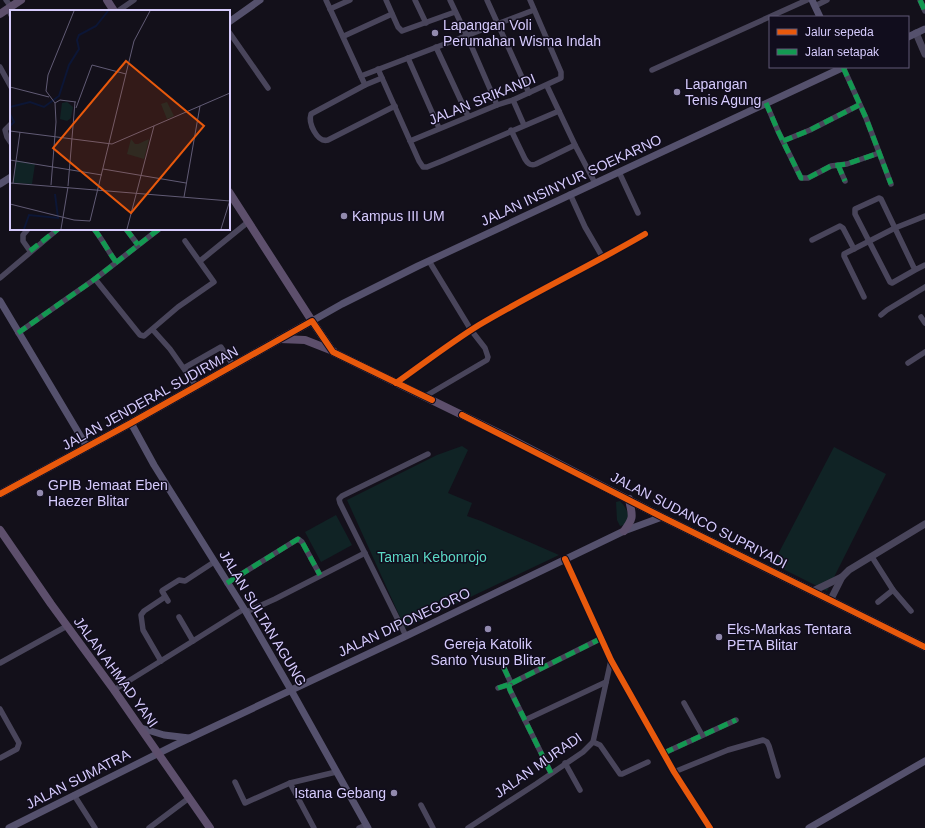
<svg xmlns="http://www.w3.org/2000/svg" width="925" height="828" viewBox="0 0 925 828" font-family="Helvetica,sans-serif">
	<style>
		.green { fill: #102325 }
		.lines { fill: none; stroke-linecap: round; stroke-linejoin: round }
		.minor { stroke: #49455b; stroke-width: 5.5 }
		.tertiary { stroke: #49455b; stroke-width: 7 }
		.secondary { stroke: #55516d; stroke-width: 7 }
		.primary { stroke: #5d4f6c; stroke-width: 8 }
		.quiet { stroke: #139951; stroke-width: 5; stroke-dasharray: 10 5; stroke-linecap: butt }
		.cycleway-casing { stroke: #110d1d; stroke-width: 8 }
		.cycleway { stroke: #e8590c; stroke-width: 6 }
		.poi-dot { fill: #928aae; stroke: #110d1d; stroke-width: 1.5 }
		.labels { text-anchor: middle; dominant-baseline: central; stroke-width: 3; stroke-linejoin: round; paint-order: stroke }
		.poi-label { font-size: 14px; fill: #d6cbfd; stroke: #110d1d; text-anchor: start }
		.street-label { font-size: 14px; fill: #d6cbfd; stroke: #110d1d }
		.park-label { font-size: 14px; fill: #5bd9c5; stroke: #110d1d }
		.inset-river { fill: none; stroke: #0c1636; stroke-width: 2 }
		.inset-road { fill: none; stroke: #615b75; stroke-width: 1 }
		.view { fill: #e8590c; fill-opacity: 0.15; stroke: #e8590c; stroke-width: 2 }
		.inset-edge { fill: none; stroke: #d6cbfd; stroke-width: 2 }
	</style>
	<rect width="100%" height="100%" fill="#13101a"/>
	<g class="green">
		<polygon points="462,446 468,450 448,493 472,503 467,516 481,521 559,555 405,628 347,500 437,455"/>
		<polygon points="834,447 886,474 827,591 773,564"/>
		<path d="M620,501C627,508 635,523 620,526L617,520L616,502Z"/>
		<polygon points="336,515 352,545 321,562 305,532"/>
	</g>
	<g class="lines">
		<g class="minor">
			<polyline points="6,0 11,7"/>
			<polyline points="326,0 365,85"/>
			<polyline points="386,0 398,27 402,31 455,12"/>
			<polyline points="415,0 426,23"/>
			<polyline points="450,0 467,36 497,105"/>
			<polyline points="487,0 529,93"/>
			<polyline points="920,0 925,11"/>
			<polyline points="815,6 827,0"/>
			<polyline points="8,9 11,15"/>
			<polyline points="330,9 350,0"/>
			<polyline points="118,11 134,0"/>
			<polyline points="229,32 268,88"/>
			<polyline points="344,36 392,14"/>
			<polyline points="436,47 468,116"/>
			<polyline points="408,58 439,128"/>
			<polyline points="0,67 11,87"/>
			<polyline points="843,67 866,118 891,184"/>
			<polyline points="378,69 419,161 423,167 427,167 442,161 559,111"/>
			<polyline points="652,70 807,0"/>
			<polyline points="361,76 534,10"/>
			<path d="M382,78L365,85L311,114C308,123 317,143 328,140L395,106"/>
			<polyline points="547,86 575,145 595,183"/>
			<polyline points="513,100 524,125"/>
			<polyline points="766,103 778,131 801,178 808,178 831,166 847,164 879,153"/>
			<polyline points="11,124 5,130 7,137 11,143"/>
			<path d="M511,130L525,159C528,164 531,166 536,164L575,145"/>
			<polyline points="410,141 497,105 513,100 561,78 561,72 530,0"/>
			<polyline points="783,141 810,130 859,105"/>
			<polyline points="838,165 845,181"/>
			<polyline points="619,172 638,213"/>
			<polyline points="570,194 585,227 603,258"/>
			<polyline points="28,229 23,235 23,241 30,251"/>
			<path d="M94,229C102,239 108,251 116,262"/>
			<polyline points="126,229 138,245"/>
			<polyline points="812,240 840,226 843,228 854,249"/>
			<polyline points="200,261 248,222"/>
			<polyline points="915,270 892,283 890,282 855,214 855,209 879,198 881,199 915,270 925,265"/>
			<polyline points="0,278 58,229"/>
			<polyline points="95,279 140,335 144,336 178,307 214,282 185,241"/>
			<polyline points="864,297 844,256 844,254 895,228 925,216"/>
			<polyline points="881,315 887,310 925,287"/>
			<polyline points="921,317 925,323"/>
			<polyline points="153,330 170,349 196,386"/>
			<polyline points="18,333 95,279 159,229"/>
			<polyline points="908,363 925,352"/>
			<polyline points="184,368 221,347 233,365"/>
			<path d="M396,383C423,364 450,343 479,325C533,293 590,266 645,234"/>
			<polyline points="424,397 487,360 488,357 485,348 471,330 429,261"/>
			<polyline points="872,557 893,590 911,611"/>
			<polyline points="565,559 611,660 674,772 710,828"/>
			<polyline points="227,583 298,539 302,542 320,575"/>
			<polyline points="168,601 162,591 163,590 179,580 185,581 214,562"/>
			<polyline points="878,602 893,590"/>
			<polyline points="246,612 275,599 365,553"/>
			<polyline points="406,636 340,503 339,499 342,496 428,454"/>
			<polyline points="193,641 244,609"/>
			<polyline points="161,661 143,630 141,615 144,611 165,597"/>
			<polyline points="0,663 67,626"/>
			<polyline points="504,668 511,683"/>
			<polyline points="510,684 509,687 510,690 551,773"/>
			<polyline points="498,688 510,684 602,638"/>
			<polyline points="114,690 193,641 179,617"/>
			<polyline points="684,703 702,735"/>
			<polyline points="0,709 19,743 17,749 0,758"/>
			<polyline points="525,720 606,682"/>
			<polyline points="593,742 600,745 620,774 622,774 648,762"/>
			<polyline points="664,753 736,720"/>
			<polyline points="565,763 580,790"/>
			<polyline points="674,772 728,750 763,740 767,742 769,746 778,776"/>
			<polyline points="235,782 245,803 290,783 336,772"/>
			<polyline points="290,783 314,828"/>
			<polyline points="74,795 95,828"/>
			<polyline points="421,805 433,828"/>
			<polyline points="149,828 189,798"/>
			<polyline points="359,828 366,825"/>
			<polyline points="468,828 536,784 583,752 593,742 611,660"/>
		</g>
		<g class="tertiary">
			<polyline points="916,33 925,54"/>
			<polyline points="813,591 842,577"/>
			<polyline points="831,599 842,577 849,570 925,524"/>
		</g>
		<g class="secondary">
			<polyline points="812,0 820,17"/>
			<polyline points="229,22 260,0"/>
			<polyline points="908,37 925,29"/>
			<polyline points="0,184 11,177"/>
			<polyline points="0,301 87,447"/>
			<polyline points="312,321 342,304 418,266 844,67"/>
			<polyline points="131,423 154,465 246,612 291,690 368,828"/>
			<polyline points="141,728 164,735 189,738"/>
			<polyline points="9,828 175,745 406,636 624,531 662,517"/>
			<polyline points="809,828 925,761"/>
		</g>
		<g class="primary">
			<polyline points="107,0 114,11"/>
			<polyline points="0,14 21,0"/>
			<polyline points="229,192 312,321 333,352 501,434 662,517 925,647"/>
			<polyline points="280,339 305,340 333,351"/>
			<polyline points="0,494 131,423 312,321"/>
			<polyline points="0,530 51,604 114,690 210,828"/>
			<path d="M624,531C635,516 632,516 629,499"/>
		</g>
		<g class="quiet">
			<polyline points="920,0 925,11"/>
			<polyline points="843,67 866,118 891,184"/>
			<polyline points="766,103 778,131 801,178 808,178 831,166 847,164 879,153"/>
			<polyline points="783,141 810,130 859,105"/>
			<polyline points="838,165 845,181"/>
			<path d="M94,229C102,239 108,251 116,262"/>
			<polyline points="126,229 138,245"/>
			<polyline points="30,251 58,229"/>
			<polyline points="18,333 95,279 159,229"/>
			<polyline points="227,583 298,539 302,542 320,575"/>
			<polyline points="504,668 511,683"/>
			<polyline points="510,684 509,687 510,690 551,773"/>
			<polyline points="498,688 510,684 602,638"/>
			<polyline points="664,753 736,720"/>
		</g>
		<defs>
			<g id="cycleway">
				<path d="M396,383C423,364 450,343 479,325C533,293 590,266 645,234"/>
				<polyline points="462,415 662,517 925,647"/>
				<polyline points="0,494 131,423 312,321 333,352 432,400"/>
				<polyline points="565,559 611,660 674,772 710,828"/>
			</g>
		</defs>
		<use href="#cycleway" class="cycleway-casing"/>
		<use href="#cycleway" class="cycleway"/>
	</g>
	<g class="poi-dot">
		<circle cx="435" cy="33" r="4"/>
		<circle cx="677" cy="92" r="4"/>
		<circle cx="344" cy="216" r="4"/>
		<circle cx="40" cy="493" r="4"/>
		<circle cx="488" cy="629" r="4"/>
		<circle cx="719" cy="637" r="4"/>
		<circle cx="394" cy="793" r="4"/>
	</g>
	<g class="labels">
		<g class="poi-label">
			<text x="443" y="25">Lapangan Voli<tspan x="443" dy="16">Perumahan Wisma Indah</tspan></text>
			<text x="685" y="84">Lapangan<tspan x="685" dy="16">Tenis Agung</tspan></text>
			<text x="352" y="216">Kampus III UM</text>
			<text x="48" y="485">GPIB Jemaat Eben<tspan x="48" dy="16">Haezer Blitar</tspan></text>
			<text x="727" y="629">Eks-Markas Tentara<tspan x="727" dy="16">PETA Blitar</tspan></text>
			<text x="488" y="644" text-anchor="middle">Gereja Katolik<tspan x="488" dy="16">Santo Yusup Blitar</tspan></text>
			<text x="386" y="793" text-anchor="end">Istana Gebang</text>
		</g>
		<g class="street-label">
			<text transform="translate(482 99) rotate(-22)">JALAN SRIKANDI</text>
			<text transform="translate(571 180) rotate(-25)">JALAN INSINYUR SOEKARNO</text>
			<text transform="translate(150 398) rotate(-29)">JALAN JENDERAL SUDIRMAN</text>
			<text transform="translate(699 520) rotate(27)">JALAN SUDANCO SUPRIYADI</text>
			<text transform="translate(263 618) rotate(59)">JALAN SULTAN AGUNG</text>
			<text transform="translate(404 622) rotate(-25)">JALAN DIPONEGORO</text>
			<text transform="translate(116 672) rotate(54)">JALAN AHMAD YANI</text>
			<text transform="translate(538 765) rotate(-35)">JALAN MURADI</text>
			<text transform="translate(78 779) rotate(-27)">JALAN SUMATRA</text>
		</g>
		<g class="park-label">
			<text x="432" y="557">Taman Kebonrojo</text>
		</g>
	</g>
	<g transform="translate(10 10)">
		<rect width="220" height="220" fill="#13101a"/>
		<path d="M57,92L63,97L61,108L57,111L50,109L52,93ZM157,92L164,106L157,109L151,94ZM121,129L125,134H128L139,129L134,149L117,144ZM6,150L25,154L22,174L3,173Z" fill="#102325"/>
		<path class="inset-river" d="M0,97L20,92L34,97L49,86L59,55L69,39L67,30L69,25L86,16L98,1M0,104L4,112L0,116M14,219L19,205L48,208L45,184"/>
		<path class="inset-road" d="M0,77L39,87M45,93L36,81L38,65L64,1M45,93L50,90L66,92M66,98L82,55L116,64M0,121L102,134L220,83M0,150L92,165M93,159L176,173M0,173L220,191M3,173L10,122M41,175L46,112L45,93M58,176L65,92M174,187L190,96M0,194L64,210L80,211L124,31L140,1M51,219L58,177M117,219L144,116M211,219L220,190"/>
		<path class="view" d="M116,51L194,116L121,203L43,138Z"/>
		<rect width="220" height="220" class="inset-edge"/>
	</g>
	<rect x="769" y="16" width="140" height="52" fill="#110d1d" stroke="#605977"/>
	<rect x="777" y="29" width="20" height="6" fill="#e8590c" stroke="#605977"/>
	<text x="805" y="36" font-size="12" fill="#d6cbfd">Jalur sepeda</text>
	<rect x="777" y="49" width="20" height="6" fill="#139951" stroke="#605977"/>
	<text x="805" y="56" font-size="12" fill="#d6cbfd">Jalan setapak</text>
</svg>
